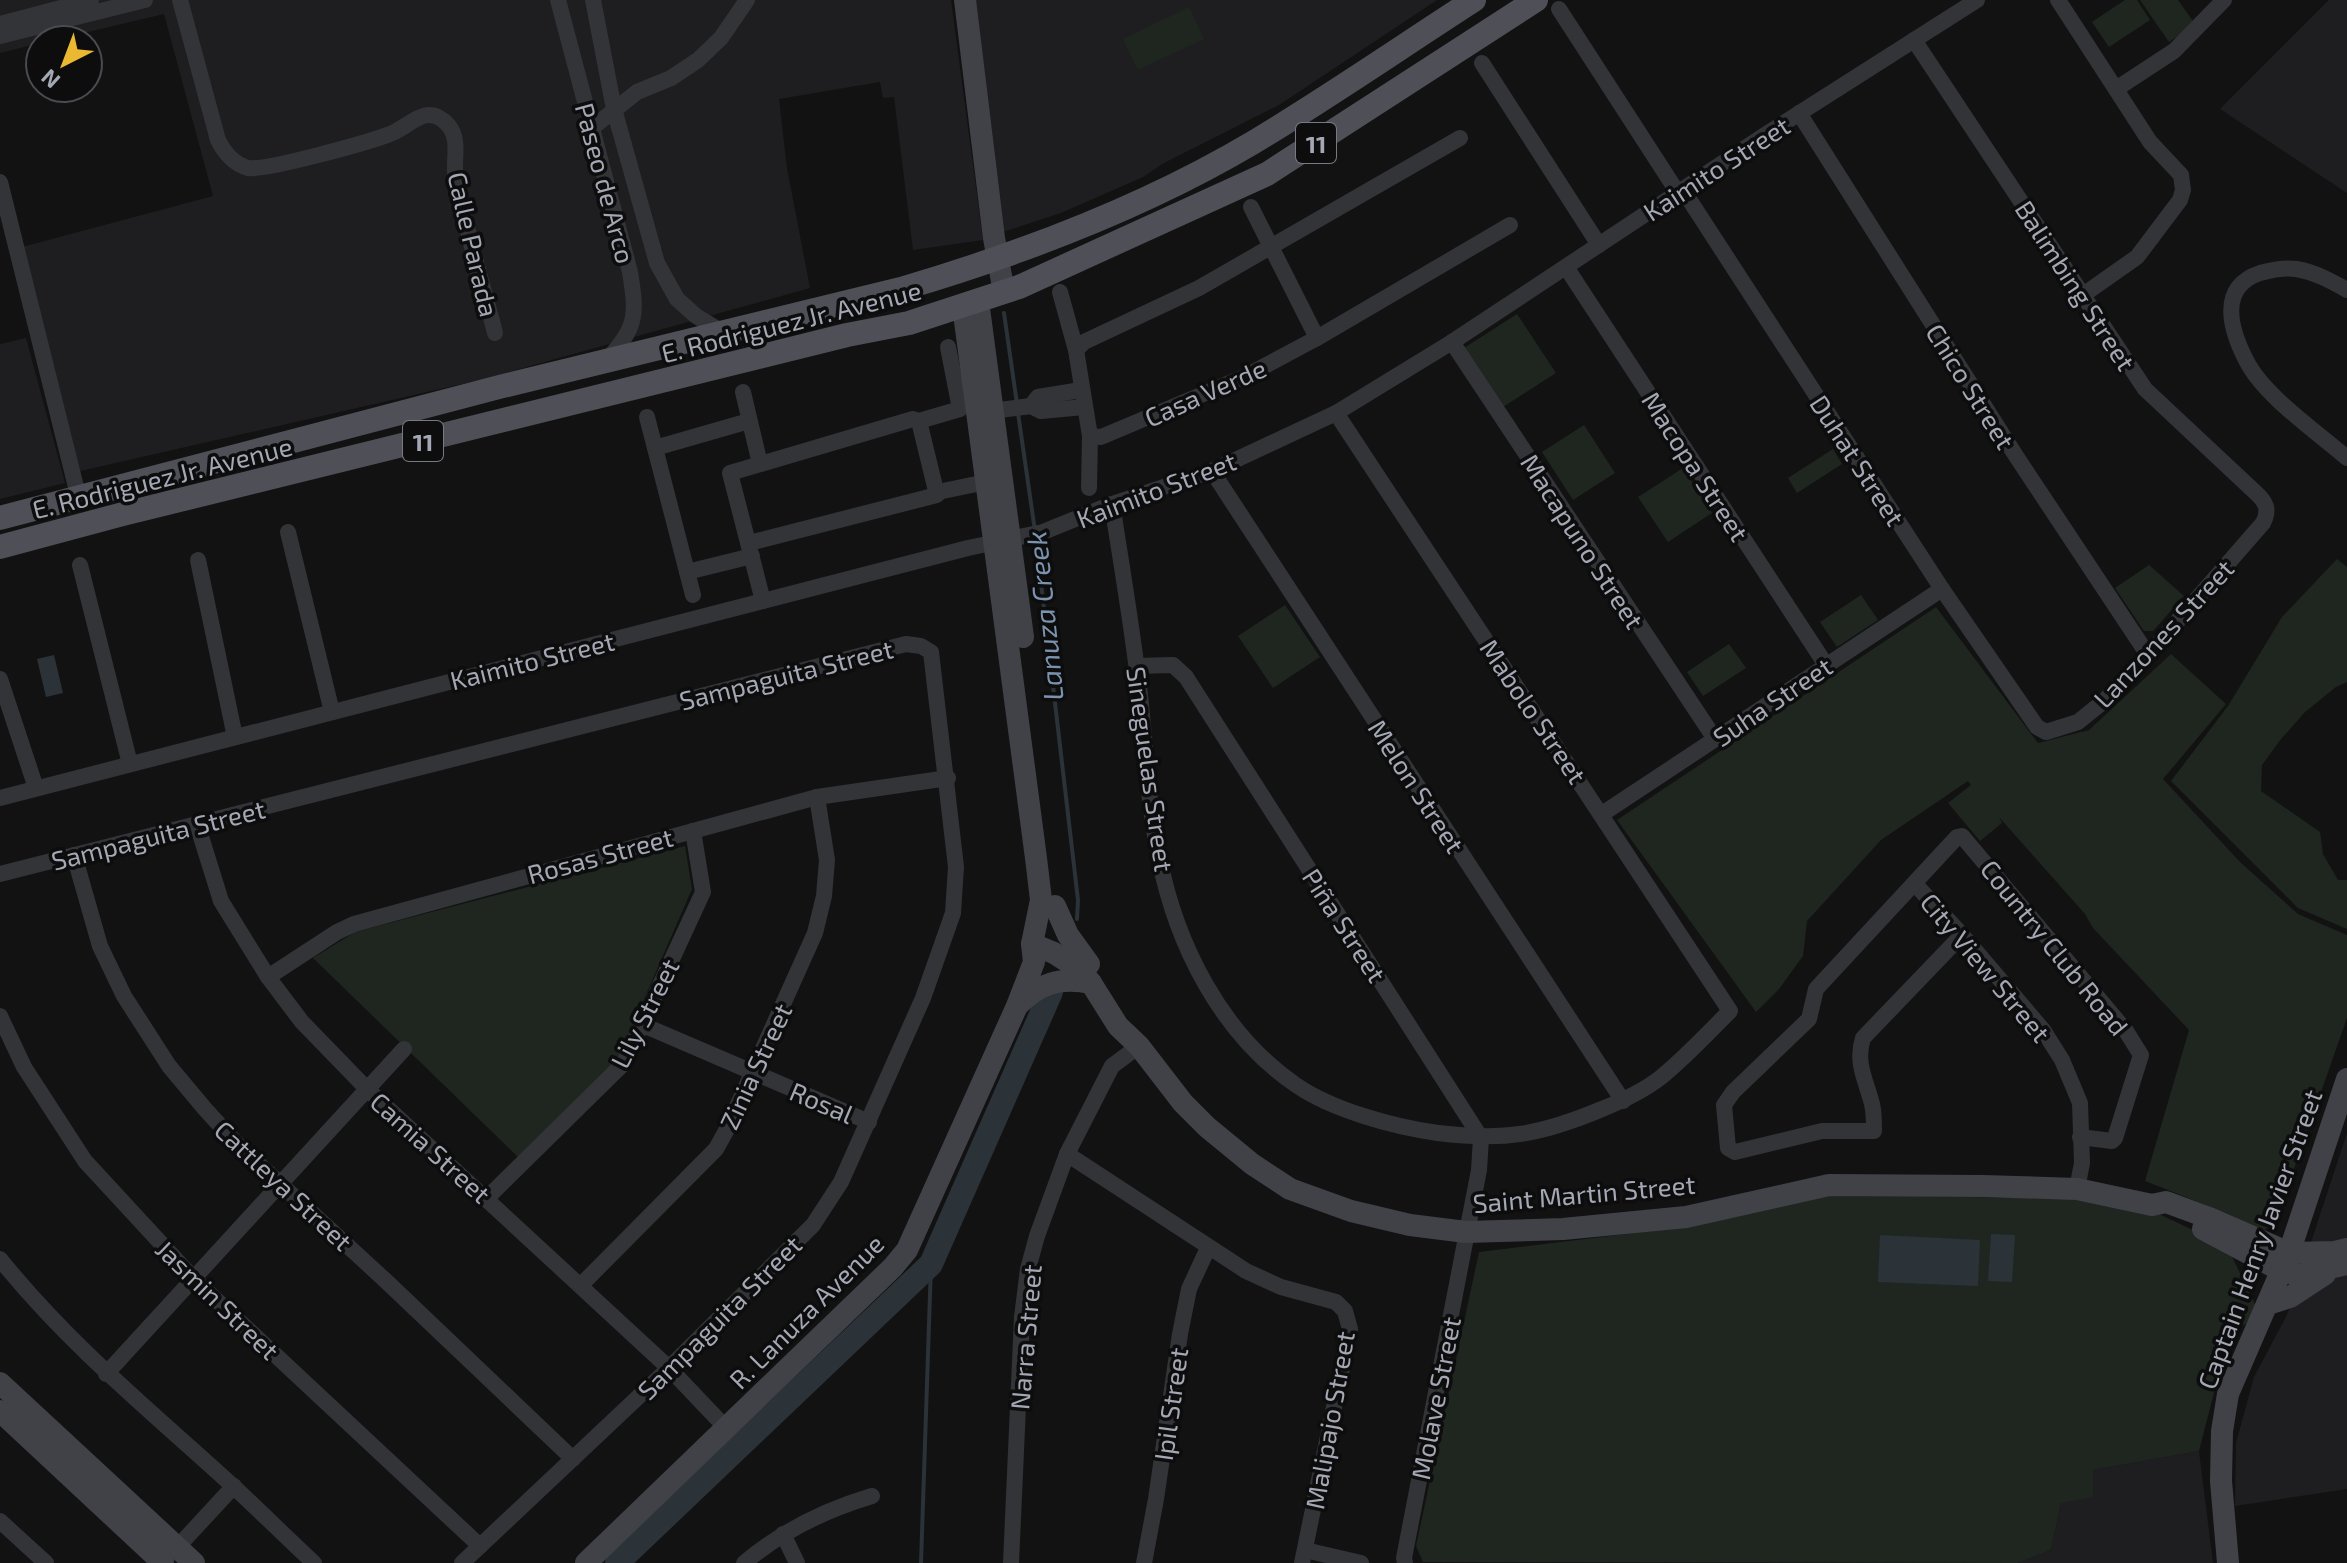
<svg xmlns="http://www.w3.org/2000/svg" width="2347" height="1563" viewBox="0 0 2347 1563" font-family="'Exo 2',sans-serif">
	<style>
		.built { fill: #1e1e20 }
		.green { fill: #1e261f }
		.water { fill: #2b3238 }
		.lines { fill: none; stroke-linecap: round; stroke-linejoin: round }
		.stream { stroke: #2b3238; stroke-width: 4 }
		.river { stroke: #2b3238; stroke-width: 24 }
		.street { stroke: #333438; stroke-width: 16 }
		.secondary { stroke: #414248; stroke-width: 22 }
		.primary { stroke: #4f5057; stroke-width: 24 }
		.labels { text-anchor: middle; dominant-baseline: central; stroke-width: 7; stroke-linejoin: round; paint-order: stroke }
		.shield { fill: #0d0d0e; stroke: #777a82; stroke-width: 2 }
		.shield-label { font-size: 24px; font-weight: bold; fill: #a4a8b4 }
		.street-label { font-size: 26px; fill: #a4a8b4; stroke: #0d0d0e }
		.water-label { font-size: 28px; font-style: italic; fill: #7b93ae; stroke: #0d0d0e }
	</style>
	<rect width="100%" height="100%" fill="#121213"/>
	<g class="built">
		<polygon points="0,0 951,0 983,240 913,250 894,97 883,98 880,82 779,99 787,168 810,288 484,379 76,472 22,247 213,196 164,14 54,40 40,40 40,43 0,53"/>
		<polygon points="973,0 1437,0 1279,105 1164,163 1143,177 1061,213 1003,232"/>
		<polygon points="2329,0 2347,0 2347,193 2220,109"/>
		<polygon points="26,338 65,483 0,499 0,344"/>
		<polygon points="2347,1133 2347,1489 2235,1506 2236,1443 2254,1377 2287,1315"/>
		<polygon points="2199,1451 2213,1563 2018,1563 2051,1550 2061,1503 2092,1470"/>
	</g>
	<g class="green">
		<polygon points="2125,0 2137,0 2150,20 2109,47 2092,22"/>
		<polygon points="2140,0 2178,0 2195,24 2169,42"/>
		<polygon points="1189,7 1204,39 1138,70 1123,39"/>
		<polygon points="1517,314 1556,373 1503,407 1464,348"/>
		<polygon points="1584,425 1615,473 1573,500 1542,452"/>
		<polygon points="1833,449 1842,464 1797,493 1788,478"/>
		<polygon points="1683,468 1712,513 1668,542 1638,497"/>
		<polygon points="2337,559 2347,567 2347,682 2336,687 2305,712 2281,739 2262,765 2261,791 2320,832 2323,854 2338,880 2347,880 2347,929 2298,908 2171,781 2228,706 2282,617"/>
		<polygon points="2149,565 2184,596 2153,631 2144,631 2115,588"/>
		<polygon points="1861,595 1878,620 1837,647 1820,622"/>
		<polygon points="1285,605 1320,657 1273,688 1238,636"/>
		<polygon points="1936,607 2038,743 2089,730 2171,654 2226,704 2163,779 2240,862 2298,914 2347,935 2347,1018 2275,1223 2263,1231 2252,1228 2231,1215 2145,1181 2189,1030 2093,928 2085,914 1999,817 2002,823 1980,841 1948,803 1971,785 1968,781 1881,840 1807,921 1803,956 1779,989 1756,1012 1617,820"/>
		<polygon points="1729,644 1746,668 1703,696 1687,672"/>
		<polygon points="685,846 692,889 614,1068 520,1159 313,958 355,932"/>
		<polygon points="1819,1194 2069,1199 2124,1204 2161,1215 2227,1246 2260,1315 2233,1332 2225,1350 2199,1451 2093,1470 2093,1497 2061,1503 2051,1550 2018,1563 1423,1562 1416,1546 1479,1252 1699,1225"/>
	</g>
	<g class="water">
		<polygon points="54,655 63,693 46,697 37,659"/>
		<polygon points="1991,1234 2015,1235 2012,1282 1988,1281"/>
		<polygon points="1880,1235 1980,1240 1978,1286 1878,1282"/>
	</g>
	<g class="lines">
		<g class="stream">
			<polyline points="1004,313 1017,404"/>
			<polyline points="1018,413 1035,531"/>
			<polyline points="1036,540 1078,900 1077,919"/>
			<polyline points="921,1563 931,1264"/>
		</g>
		<polyline class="river" points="617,1563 931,1264 1051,992"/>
		<g class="street">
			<path d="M180,0L218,140C224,152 234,164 248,168C266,171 369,142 390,134C410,127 427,100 449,126C461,142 452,161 456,179C466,231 482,282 495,333"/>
			<path d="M558,0L630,272C637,316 637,326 607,360"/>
			<polyline points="593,0 614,109 657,263 677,299 696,316 721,331"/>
			<polyline points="2058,0 2150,142 2181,175 2183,190 2180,200 2137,257 2083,295"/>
			<polyline points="1559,9 1678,193"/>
			<polyline points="0,24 91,0"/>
			<polyline points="0,36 145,0"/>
			<polyline points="1482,63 1599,245"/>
			<polyline points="2116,89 2174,51 2224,0"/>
			<polyline points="1799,113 2016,456 2148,655"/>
			<polyline points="592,128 637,92 671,78 698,60 721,38 747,0"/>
			<polyline points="0,182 79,499"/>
			<path d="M1683,190L1942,589L2037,727L2046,732L2078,722L2104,701L2148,655L2263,523C2270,509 2266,502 2255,492L2145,389L1914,40"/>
			<polyline points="1251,207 1317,338"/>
			<polyline points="1566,267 1826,665"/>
			<path d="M2347,290C2331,281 2315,272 2296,269C2284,267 2271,270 2260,273C2218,287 2230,329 2246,360C2263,395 2317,432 2347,458"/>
			<polyline points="1060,292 1076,350 1090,436 1089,488"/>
			<polyline points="1452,342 1715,739"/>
			<polyline points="1076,350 1084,342 1199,288 1460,138"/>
			<polyline points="743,392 760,464"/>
			<polyline points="1031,406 1038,397 1081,390"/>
			<polyline points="984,412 1031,406 1041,411 1084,407"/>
			<polyline points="647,417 655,448"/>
			<polyline points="919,421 960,409 948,347"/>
			<polyline points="1090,436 1101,437 1246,376 1317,338 1510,225"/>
			<polyline points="1212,471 1623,1101"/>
			<polyline points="938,492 986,482"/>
			<path d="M1112,504C1122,568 1133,632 1140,695C1146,749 1148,805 1159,857C1176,944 1221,1034 1296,1085C1332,1110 1394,1127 1438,1133C1504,1141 1540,1135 1602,1109C1622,1101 1643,1091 1660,1078C1685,1058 1707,1034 1730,1011L1336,413"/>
			<polyline points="288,532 332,712"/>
			<polyline points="749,543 937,495 919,421 913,419 730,473 763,601"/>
			<polyline points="198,560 235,737"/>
			<polyline points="80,565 130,764"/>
			<polyline points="687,572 752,556"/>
			<polyline points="693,595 655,448 749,421"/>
			<polyline points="1137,666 1173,665 1186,677 1481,1138 1479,1170 1404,1558 1405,1563"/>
			<polyline points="0,679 36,788"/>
			<polyline points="0,798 968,548 1043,532 1112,504 1212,471 1336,413 1452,342 1765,135 1977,0"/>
			<polyline points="1602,814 1942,589"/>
			<polyline points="197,824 221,901 268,977 302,1022 368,1090 669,1368 726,1428"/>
			<polyline points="74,855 100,946 124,996 169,1066 205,1109 238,1145 386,1281 573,1459"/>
			<polyline points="0,874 906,644 921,646 931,652 956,867 953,913 923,998 841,1182 813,1225 669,1368 462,1563"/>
			<polyline points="1915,884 1962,935 2043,1030 2062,1060 2080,1103 2082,1163 2077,1189"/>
			<path d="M1962,935L1863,1038C1855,1063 1866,1080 1872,1104C1874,1112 1874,1122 1874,1131H1822L1735,1152L1728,1148L1724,1105L1733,1092L1809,1019L1816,989L1957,837L1962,836L2126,1031L2141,1055L2115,1138L2112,1141L2080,1137"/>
			<polyline points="268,977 337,932 354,924 817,797 948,778"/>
			<polyline points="0,1016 24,1067 85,1161 193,1278 480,1546"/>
			<polyline points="643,1025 869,1122"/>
			<polyline points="1067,1154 1246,1271 1281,1287 1336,1302 1345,1311 1350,1329 1302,1563"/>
			<polyline points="487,1198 624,1063 703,892 693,831"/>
			<path d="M0,1259C71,1347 151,1411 234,1487C261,1512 287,1538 314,1563"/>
			<polyline points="581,1285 716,1149 726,1131 815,933 824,896 827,860 817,797"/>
			<polyline points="106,1374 404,1049"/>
			<polyline points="0,1521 46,1563"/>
			<polyline points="783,1534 797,1563"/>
			<polyline points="1305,1550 1361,1563"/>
			<polyline points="172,1553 234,1486"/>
			<path d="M744,1563C782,1531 825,1510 872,1496"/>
			<polyline points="1011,1563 1022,1317 1028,1269 1037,1236 1067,1154 1112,1066 1139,1046"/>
			<polyline points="1144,1563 1156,1499 1180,1334 1189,1289 1208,1248"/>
		</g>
		<g class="secondary">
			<polyline points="965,0 994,238 1004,292"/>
			<polyline points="978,301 1023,637"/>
			<polyline points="1055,906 1068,935 1089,964"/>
			<polyline points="1032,944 1054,953 1079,969 1091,983 1118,1026 1139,1046 1183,1103 1207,1127 1252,1164 1290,1189 1351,1211 1410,1225 1466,1232 1563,1229 1686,1217 1829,1185 1983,1186 2077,1189 2152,1205 2166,1202 2212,1219 2289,1253 2335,1252 2347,1249"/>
			<path d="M1018,1005C1040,983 1060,977 1091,983"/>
			<polyline points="2203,1229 2282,1271 2299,1275 2347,1264"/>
			<polyline points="2268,1304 2290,1297 2325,1274"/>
			<polyline points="0,1383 194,1563"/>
			<polyline points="0,1411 163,1563"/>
			<polyline points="586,1563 893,1267 907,1250 1017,1006 1034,962 1032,944 1041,900 1036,858 963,306"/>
			<polyline points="2228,1563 2221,1481 2222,1431 2228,1394 2289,1253 2347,1079"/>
		</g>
		<g class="primary">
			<path d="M0,518L503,386L901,289C1020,254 1148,205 1254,142C1329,97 1401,47 1474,0"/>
			<polyline points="0,547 123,514 847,335 909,323 1019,287 1267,174 1536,0"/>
		</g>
	</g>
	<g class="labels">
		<g class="shield">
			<rect x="1296" y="123" width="40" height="40" rx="6"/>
			<rect x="403" y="421" width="40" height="40" rx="6"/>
		</g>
		<g class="shield-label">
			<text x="1316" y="143">11</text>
			<text x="423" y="441">11</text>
		</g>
		<g class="street-label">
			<text transform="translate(1716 168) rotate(-33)">Kaimito Street</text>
			<text transform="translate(606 183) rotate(75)">Paseo de Arco</text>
			<text transform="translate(474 244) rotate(77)">Calle Parada</text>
			<text transform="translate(2076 285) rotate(57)">Balimbing Street</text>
			<text transform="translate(791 321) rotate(-14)">E. Rodriguez Jr. Avenue</text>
			<text transform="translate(1971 386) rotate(58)">Chico Street</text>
			<text transform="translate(1205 392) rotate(-24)">Casa Verde</text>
			<text transform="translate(1858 460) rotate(57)">Duhat Street</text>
			<text transform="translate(1696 466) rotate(57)">Macopa Street</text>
			<text transform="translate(162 477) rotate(-14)">E. Rodriguez Jr. Avenue</text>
			<text transform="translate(1156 489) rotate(-21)">Kaimito Street</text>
			<text transform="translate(1583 541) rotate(57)">Macapuno Street</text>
			<text transform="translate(2163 633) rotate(-47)">Lanzones Street</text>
			<text transform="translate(532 660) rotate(-14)">Kaimito Street</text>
			<text transform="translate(786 674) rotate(-14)">Sampaguita Street</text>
			<text transform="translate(1772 701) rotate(-34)">Suha Street</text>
			<text transform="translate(1534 711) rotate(56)">Mabolo Street</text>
			<text transform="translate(1151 769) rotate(82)">Sineguelas Street</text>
			<text transform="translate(1417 786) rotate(57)">Melon Street</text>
			<text transform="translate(158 834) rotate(-14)">Sampaguita Street</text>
			<text transform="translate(600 855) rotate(-15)">Rosas Street</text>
			<text transform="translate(1345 925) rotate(57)">Piña Street</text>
			<text transform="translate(2055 947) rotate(51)">Country Club Road</text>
			<text transform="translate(1986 967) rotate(50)">City View Street</text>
			<text transform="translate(644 1013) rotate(-63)">Lily Street</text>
			<text transform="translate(755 1066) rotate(-65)">Zinia Street</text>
			<text transform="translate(822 1102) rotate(23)">Rosal</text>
			<text transform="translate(431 1147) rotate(42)">Camia Street</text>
			<text transform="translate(284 1185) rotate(43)">Cattleya Street</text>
			<text transform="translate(1584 1193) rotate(-5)">Saint Martin Street</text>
			<text transform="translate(2259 1239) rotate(-70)">Captain Henry Javier Street</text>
			<text transform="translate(218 1299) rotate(44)">Jasmin Street</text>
			<text transform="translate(806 1311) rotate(-45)">R. Lanuza Avenue</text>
			<text transform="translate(719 1317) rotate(-45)">Sampaguita Street</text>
			<text transform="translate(1025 1337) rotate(-85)">Narra Street</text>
			<text transform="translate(1435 1398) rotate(-79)">Molave Street</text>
			<text transform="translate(1170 1404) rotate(-82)">Ipil Street</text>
			<text transform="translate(1329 1420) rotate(-80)">Malipajo Street</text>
		</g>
		<g class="water-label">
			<text transform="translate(1044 616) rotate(-96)">Lanuza Creek</text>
		</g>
	</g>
	<g transform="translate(64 64) rotate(222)"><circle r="38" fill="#0d0d0e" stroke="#494b50" stroke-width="2"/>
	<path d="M0-6L14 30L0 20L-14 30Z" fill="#ebb832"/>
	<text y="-12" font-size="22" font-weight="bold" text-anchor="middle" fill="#a4a8b4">N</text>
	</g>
</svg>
